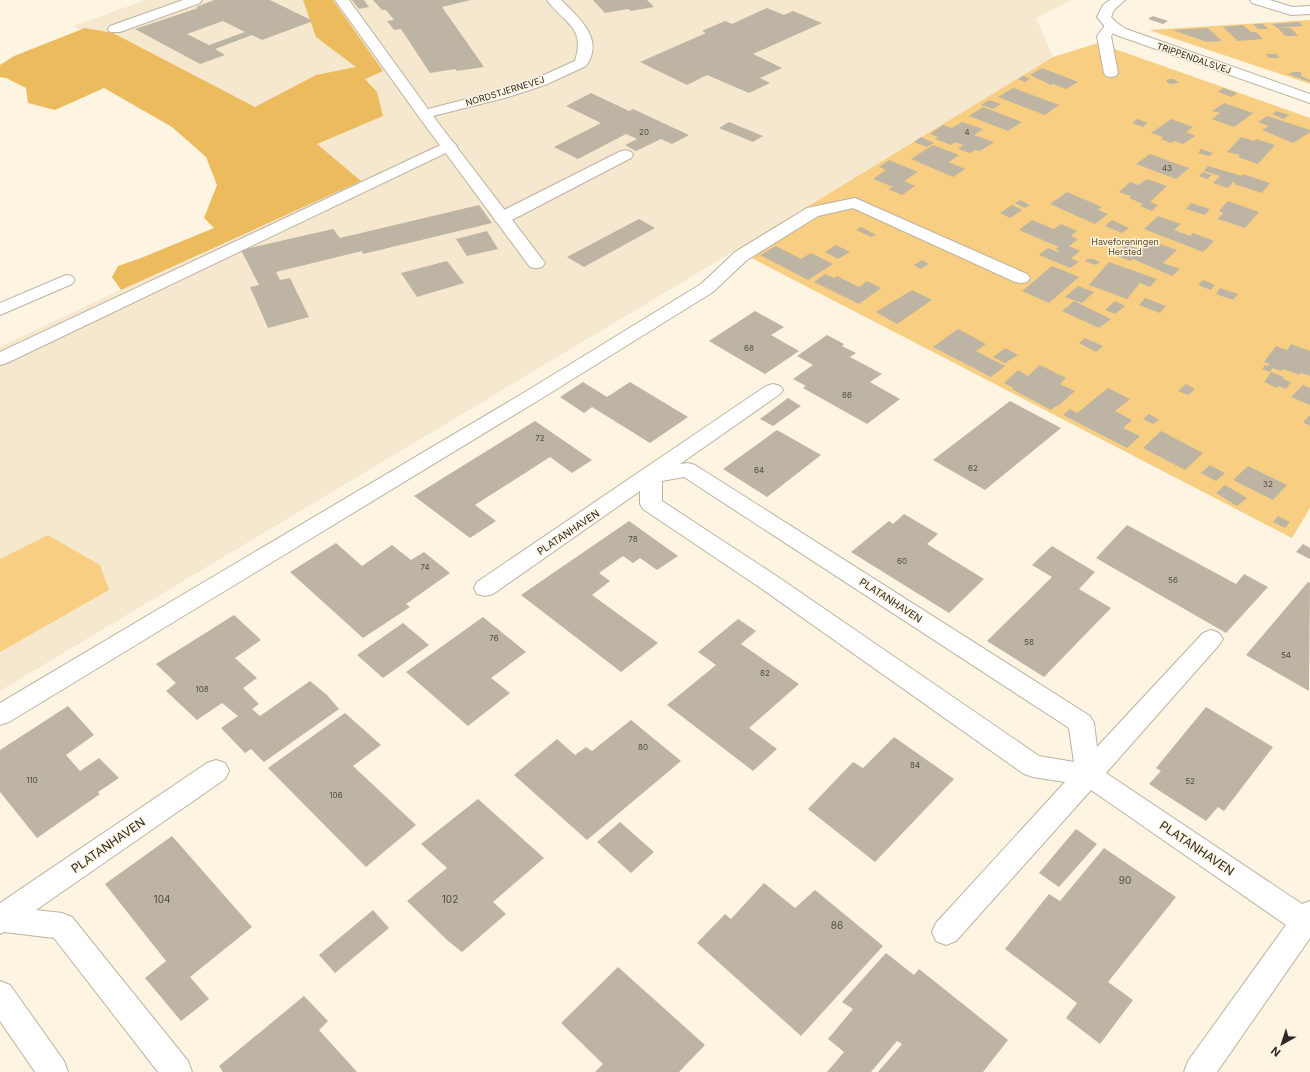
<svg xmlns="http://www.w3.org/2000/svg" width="1310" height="1072" viewBox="0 0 1310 1072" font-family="Inter,sans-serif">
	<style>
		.built { fill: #f6e8cf }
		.green { fill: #f8cf82 }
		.forest { fill: #ebbb5e }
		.building { fill: #bdb4a3; fill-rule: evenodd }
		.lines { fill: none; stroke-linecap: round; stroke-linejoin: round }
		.service-casing { stroke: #bcb2a2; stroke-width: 2 }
		.minor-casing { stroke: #bcb2a2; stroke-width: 2 }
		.tertiary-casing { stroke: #bcb2a2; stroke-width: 2 }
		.service { fill: #fff; fill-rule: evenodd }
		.minor { fill: #fff; fill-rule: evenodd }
		.tertiary { fill: #fff; fill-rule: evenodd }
		.labels { text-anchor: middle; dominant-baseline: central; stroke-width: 3; stroke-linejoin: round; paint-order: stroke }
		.number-label { font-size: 8px; fill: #514c43 }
		.far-street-label { font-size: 9px; fill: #2d2a23; stroke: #fef4e2 }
		.far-park-label { font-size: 9px; fill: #5e4a24; stroke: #fef4e2 }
		.street-label { font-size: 10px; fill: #2d2a23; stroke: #fef4e2 }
		.near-number-label { font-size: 10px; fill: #514c43 }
		.near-street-label { font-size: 12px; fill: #2d2a23; stroke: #fef4e2 }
	</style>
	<rect width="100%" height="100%" fill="#fef4e2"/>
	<polygon class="built" points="146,0 1072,0 1036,18 1053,57 736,250 0,691 0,347 352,180 73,26"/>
	<g class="green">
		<polygon points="1310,20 1310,84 1149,30"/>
		<polygon points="1098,43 1310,118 1310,508 1292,538 736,250 1053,57"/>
		<polygon points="48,535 100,565 109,590 0,652 0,559"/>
	</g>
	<polygon class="forest" points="303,0 333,0 383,71 365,79 377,92 383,116 317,144 361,181 121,290 112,277 118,266 141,258 214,228 204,218 217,185 206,157 172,127 104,88 55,110 28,103 26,88 6,78 0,77 0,65 14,56 85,28 113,33 255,107 316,75 356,67 316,37"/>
	<g class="building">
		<path d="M214,0H270L313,21L262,40L252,35L215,49L225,55L200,64L135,29L198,8L196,7ZM223,21L245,32L209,45L187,34Z"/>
		<polygon points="352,0 364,0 369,7 359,9"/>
		<polygon points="373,0 471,0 442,7 484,67 457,71 455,69 430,73 401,29 394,30 387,21 394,20 386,10 382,10"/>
		<polygon points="593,0 647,0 654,7 631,11 628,9 605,13"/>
		<polygon points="767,8 784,15 793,11 822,23 753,54 782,68 760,78 770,83 749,93 707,75 687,85 640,62 706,33 702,31 725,21 732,24"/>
		<polygon points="1153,16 1168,21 1163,24 1148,19"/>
		<polygon points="1299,22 1303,26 1277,28 1272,24"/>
		<polygon points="1253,24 1263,24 1268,29 1258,29"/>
		<polygon points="1243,25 1251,32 1256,32 1263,39 1238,41 1223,27"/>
		<polygon points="1208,28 1222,41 1207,42 1172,30"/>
		<polygon points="1278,28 1291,28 1298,36 1285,36"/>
		<polygon points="1266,54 1276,54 1280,58 1269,58"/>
		<polygon points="1042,68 1078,82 1066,89 1053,84 1051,85 1030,75"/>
		<polygon points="1294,72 1301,72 1301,76 1310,80 1310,82 1287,74"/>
		<polygon points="1023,76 1030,79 1025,82 1018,79"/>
		<polygon points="1169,79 1174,79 1179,83 1172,84 1168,83 1166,80"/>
		<polygon points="1013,88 1059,105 1045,115 998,97"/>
		<polygon points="1223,88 1237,93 1232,97 1218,92"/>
		<polygon points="591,93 629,111 633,109 689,135 672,144 661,139 636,151 625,145 637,139 626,134 578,159 554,147 601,123 566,106"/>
		<polygon points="989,100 1001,104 993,109 981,105"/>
		<polygon points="1224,103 1253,113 1234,127 1212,119 1220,113 1212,111"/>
		<polygon points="983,107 1022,122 1008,131 969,116"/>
		<polygon points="1276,111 1289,115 1284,119 1272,114"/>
		<polygon points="1267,116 1310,130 1310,132 1293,143 1262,130 1269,126 1258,122"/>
		<polygon points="1137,119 1148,123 1143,127 1132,123"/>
		<polygon points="1171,119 1193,127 1186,132 1195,136 1183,144 1174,141 1171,143 1161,139 1163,137 1151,133"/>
		<polygon points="729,122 763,136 753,142 719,128"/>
		<polygon points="962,122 983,129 974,135 994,142 980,151 975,150 970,153 958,149 963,145 955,142 951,145 935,139 938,137 930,134 943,125 952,128"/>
		<polygon points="921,137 934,143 927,147 914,142"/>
		<polygon points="1241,137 1254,141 1256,139 1275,145 1258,164 1238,157 1240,155 1227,152"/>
		<polygon points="933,145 959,155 949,162 965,169 953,177 911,159"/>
		<polygon points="1201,149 1213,153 1209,156 1198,153"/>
		<polygon points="1150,154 1189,168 1176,179 1136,164"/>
		<polygon points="889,160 918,172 904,181 915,186 902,195 888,189 893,187 873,179 886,170 879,167"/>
		<polygon points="1208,166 1242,176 1243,174 1270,183 1262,193 1234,184 1236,183 1233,182 1228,188 1213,183 1220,176 1204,171"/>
		<polygon points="1203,172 1212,175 1207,179 1199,176"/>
		<polygon points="1147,179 1167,186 1150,202 1158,205 1152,211 1140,206 1143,204 1129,198 1131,196 1119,192 1130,182 1138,185"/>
		<polygon points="1067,192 1102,207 1098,210 1108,214 1095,224 1050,204"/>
		<polygon points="1020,200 1030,205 1025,208 1015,203"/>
		<polygon points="1228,201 1259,212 1245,228 1218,219 1223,213 1219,211"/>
		<polygon points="1191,203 1210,209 1205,215 1186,209"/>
		<polygon points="479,205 492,223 363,254 362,251 276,272 280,280 290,278 309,317 268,328 250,287 259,285 241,250 333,229 340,238"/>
		<polygon points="1012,205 1022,210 1010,218 1000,213"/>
		<polygon points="1158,216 1181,224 1174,230 1190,236 1193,233 1214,241 1203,252 1144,229"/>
		<polygon points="639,219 655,228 584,267 567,257"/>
		<polygon points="1032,220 1054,229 1061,224 1077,231 1071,236 1078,239 1069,246 1080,251 1071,258 1079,262 1070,268 1039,255 1048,248 1058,252 1060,251 1055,249 1059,247 1019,230"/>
		<polygon points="1112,220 1129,228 1122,233 1105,226"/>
		<polygon points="861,227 876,235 871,237 856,230"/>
		<polygon points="487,231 498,249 467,256 456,239"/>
		<polygon points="1149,240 1177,250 1163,263 1180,269 1172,276 1133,259 1130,261 1115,255 1126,244 1139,249"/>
		<polygon points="836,245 850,252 838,259 825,252"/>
		<polygon points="776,246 801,259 811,253 833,264 808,280 760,255"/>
		<polygon points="1087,259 1093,259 1100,262 1096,265 1085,261"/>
		<polygon points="922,260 929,264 921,269 914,265"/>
		<polygon points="447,261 464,283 417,297 401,273"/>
		<polygon points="1109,262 1157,279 1150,287 1140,283 1127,299 1089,285"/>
		<polygon points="1052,266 1079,277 1049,303 1022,291"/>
		<polygon points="825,274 834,278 837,276 859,287 867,281 881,288 859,304 814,282"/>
		<polygon points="1203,280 1215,285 1211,290 1198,285"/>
		<polygon points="1078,286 1094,292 1082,303 1065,297"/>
		<polygon points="1220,288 1238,294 1233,300 1216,294"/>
		<polygon points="912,290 932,300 897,324 876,312"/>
		<polygon points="1145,298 1166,306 1160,313 1139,305"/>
		<polygon points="1074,301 1111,319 1099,328 1062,311"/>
		<polygon points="1115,301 1125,306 1115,314 1105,310"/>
		<polygon points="755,311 784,327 771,335 799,351 765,374 709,341"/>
		<polygon points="958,329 986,344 976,351 1005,366 991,377 933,347"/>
		<polygon points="827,335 844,344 842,346 856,353 850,357 882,374 870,382 900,399 867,424 803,388 806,386 793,379 813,365 797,356"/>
		<polygon points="1085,338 1103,346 1096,352 1079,343"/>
		<polygon points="1291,344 1310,351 1310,376 1301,373 1300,375 1283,369 1281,371 1273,368 1270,372 1262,369 1265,365 1268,366 1269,364 1264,362 1276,346 1287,350"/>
		<polygon points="1005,348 1018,355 1005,363 993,357"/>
		<polygon points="1040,365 1066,378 1060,384 1075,391 1058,406 1056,406 1051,410 1012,389 1014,388 1004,383 1018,370 1028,376"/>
		<polygon points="1271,372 1284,377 1283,379 1291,382 1286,389 1279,386 1277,388 1264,382"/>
		<polygon points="583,382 607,397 630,382 688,417 650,443 592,407 584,413 560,397"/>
		<polygon points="1186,384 1195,389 1188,395 1178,391"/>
		<polygon points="1303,385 1310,388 1310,405 1291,397"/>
		<polygon points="1108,388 1130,399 1115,411 1132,420 1123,428 1140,436 1127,448 1063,415 1070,409 1077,413"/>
		<polygon points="788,398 801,406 773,426 760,419"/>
		<polygon points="1010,401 1061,428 985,490 933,460"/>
		<polygon points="1149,414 1159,420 1153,424 1143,419"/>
		<polygon points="1310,415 1310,426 1303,422"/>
		<polygon points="535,421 592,460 572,473 550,457 475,505 496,521 470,538 414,496"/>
		<polygon points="777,430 821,455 767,497 723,469"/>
		<polygon points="1161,431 1203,453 1185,470 1143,448"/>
		<polygon points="1210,465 1225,473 1216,481 1201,473"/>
		<polygon points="1248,466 1287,485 1273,500 1233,480"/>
		<polygon points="1225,485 1247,498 1237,506 1216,493"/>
		<polygon points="904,514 938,534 927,544 984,579 949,613 851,552 889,521 893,524"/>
		<polygon points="1278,516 1290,522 1285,528 1273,522"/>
		<polygon points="629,521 678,556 657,570 640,558 633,563 623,556 599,573 610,581 592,595 658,643 621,672 521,595"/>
		<polygon points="1127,525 1236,584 1244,574 1268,587 1226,633 1096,558"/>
		<polygon points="336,543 362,566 392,545 411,560 424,552 450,573 406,604 410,607 363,638 290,572"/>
		<polygon points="1303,544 1310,548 1310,559 1296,552"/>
		<polygon points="1052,546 1095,572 1079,589 1111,608 1044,677 987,641 1052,577 1032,565"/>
		<polygon points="1308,582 1310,583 1309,691 1246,655"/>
		<polygon points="234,615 261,640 235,658 257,678 243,688 259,704 252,709 260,716 310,681 327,695 339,709 264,762 251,749 245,753 221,728 238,716 222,703 197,720 166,691 176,683 156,664"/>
		<polygon points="483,617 526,652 491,678 510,693 468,726 406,672"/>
		<polygon points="738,619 756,631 741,644 799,684 749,728 777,749 753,771 667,705 716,665 698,652"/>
		<polygon points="403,623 429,645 383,678 357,655"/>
		<polygon points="68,706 94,735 66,755 80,771 99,758 119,778 98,792 100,794 37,838 0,792 0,750"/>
		<polygon points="1206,707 1273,747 1224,811 1218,807 1206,821 1149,784 1161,771 1156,768"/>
		<polygon points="345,713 381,745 353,766 416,825 366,867 268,768"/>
		<polygon points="631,720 681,761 587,840 514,775 557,739 575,755 586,747 592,751"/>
		<polygon points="894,737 954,779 875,862 808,809 853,762 863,768"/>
		<polygon points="478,799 544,858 493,902 506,914 462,952 447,940 407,901 447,868 421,844"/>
		<polygon points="620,822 654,852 631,873 597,842"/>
		<polygon points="1076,829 1097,844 1059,887 1039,873"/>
		<polygon points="172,836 252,927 190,977 209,999 181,1021 145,978 166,961 105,884"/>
		<polygon points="1104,848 1176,897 1108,982 1133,1000 1100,1044 1066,1018 1077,1003 1005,949 1049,894 1060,901"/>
		<polygon points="764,883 795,908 815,890 883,946 801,1036 697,943 725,914 731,919"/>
		<polygon points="373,910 389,928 335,973 319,955"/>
		<polygon points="886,953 914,975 919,969 1008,1040 983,1072 878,1072 902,1044 897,1041 871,1072 827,1072 844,1052 828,1039 853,1009 842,1002"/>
		<polygon points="618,967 705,1045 679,1072 595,1072 603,1064 561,1023"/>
		<polygon points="304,996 328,1021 319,1030 357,1072 223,1072 219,1066"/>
	</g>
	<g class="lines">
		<defs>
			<g id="service">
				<polygon points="183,0 202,0 200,3 120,32 110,32 108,29 110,26"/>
				<polygon points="1112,22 1117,23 1119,26 1111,36 1118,73 1116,76 1111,77 1106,76 1104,73 1097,36 1107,23"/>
				<polygon points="449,141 454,143 457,146 454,149 7,363 0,365 0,352"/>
				<polygon points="625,150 631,152 633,155 631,158 508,222 502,223 496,222 494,218 496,214 619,152"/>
				<polygon points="855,198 1027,274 1030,278 1027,282 1021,283 1015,282 853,208 818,216 747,260 713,292 539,400 9,722 0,725 0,703 525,392 701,284 735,252 807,208"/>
			</g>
			<g id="minor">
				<path d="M335,0H349L428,109L498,91L535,79L575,61C586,26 564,24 547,0H561C579,18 605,39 586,66L545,85L508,97L433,116L542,259L545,263L542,267L536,268L530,267L419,117Z"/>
				<polygon points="1250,0 1270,0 1292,7 1310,6 1310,14 1291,15 1252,3"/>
				<polygon points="66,275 72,276 75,280 72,284 0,315 0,303"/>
				<path d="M773,384L780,386L783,390L780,394L680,464L688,463L695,465L1090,716L1094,723L1097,747L1203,633L1211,630L1219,633L1223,639L1219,645L1106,773L1302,904L1310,901V938L1217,1072H1184L1188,1061L1286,925L1091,790L956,941L946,945L936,941L932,932L936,923L1065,782L1033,777L1024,774L762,589L643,509L640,504V491L493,594L485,596L477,594L474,588L477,582L766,386ZM684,477L1069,728L1074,762L1039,756L778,577L662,501V481Z"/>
				<polygon points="216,760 225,763 229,771 225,779 36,910 62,913 72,917 188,1061 192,1072 158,1072 54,938 4,932 0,934 0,903 207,763"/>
				<polygon points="0,981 10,985 64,1061 68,1072 35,1072 0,1021"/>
			</g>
			<polygon id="tertiary" points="1110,0 1125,0 1114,10 1111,17 1117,23 1126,29 1310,94 1310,103 1116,35 1107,29 1097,17 1103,5"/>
		</defs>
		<use href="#service" class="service-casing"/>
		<use href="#minor" class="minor-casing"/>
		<use href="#tertiary" class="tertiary-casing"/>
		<use href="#service" class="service"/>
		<use href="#minor" class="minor"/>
		<use href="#tertiary" class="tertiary"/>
	</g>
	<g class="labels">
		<g class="number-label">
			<text x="644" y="132">20</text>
			<text x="967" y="132">4</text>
			<text x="1167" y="168">43</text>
			<text x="749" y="348">68</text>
			<text x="847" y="395">66</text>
			<text x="540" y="438">72</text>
			<text x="973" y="468">62</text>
			<text x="759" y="470">64</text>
			<text x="1268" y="484">32</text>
			<text x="633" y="539">78</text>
			<text x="902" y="561">60</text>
			<text x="425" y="567">74</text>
			<text x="1173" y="580">56</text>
			<text x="494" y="638">76</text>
			<text x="1029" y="642">58</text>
			<text x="1286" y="655">54</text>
			<text x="765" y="673">82</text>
			<text x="202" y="689">108</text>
			<text x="643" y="747">80</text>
			<text x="915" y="765">84</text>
			<text x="32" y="780">110</text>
			<text x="1190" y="781">52</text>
			<text x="336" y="795">106</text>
		</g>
		<g class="far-street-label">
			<text transform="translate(1194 58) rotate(19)">TRIPPENDALSVEJ</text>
			<text transform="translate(505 91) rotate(-17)">NORDSTJERNEVEJ</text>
		</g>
		<g class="far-park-label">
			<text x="1125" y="241">Haveforeningen<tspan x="1125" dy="10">Hersted</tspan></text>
		</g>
		<g class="street-label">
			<text transform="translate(568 532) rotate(-34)">PLATANHAVEN</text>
			<text transform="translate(891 600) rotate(33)">PLATANHAVEN</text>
		</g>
		<g class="near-number-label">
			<text x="1125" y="880">90</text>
			<text x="162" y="899">104</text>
			<text x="450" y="899">102</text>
			<text x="837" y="925">86</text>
		</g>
		<g class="near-street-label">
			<text transform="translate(108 845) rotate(-35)">PLATANHAVEN</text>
			<text transform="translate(1197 848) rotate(34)">PLATANHAVEN</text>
		</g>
	</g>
	<g transform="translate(1282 1044) rotate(219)" stroke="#fef4e2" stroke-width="3" paint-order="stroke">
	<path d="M0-3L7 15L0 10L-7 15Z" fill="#2d2a23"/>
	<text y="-6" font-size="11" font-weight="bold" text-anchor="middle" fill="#2d2a23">N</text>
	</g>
</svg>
